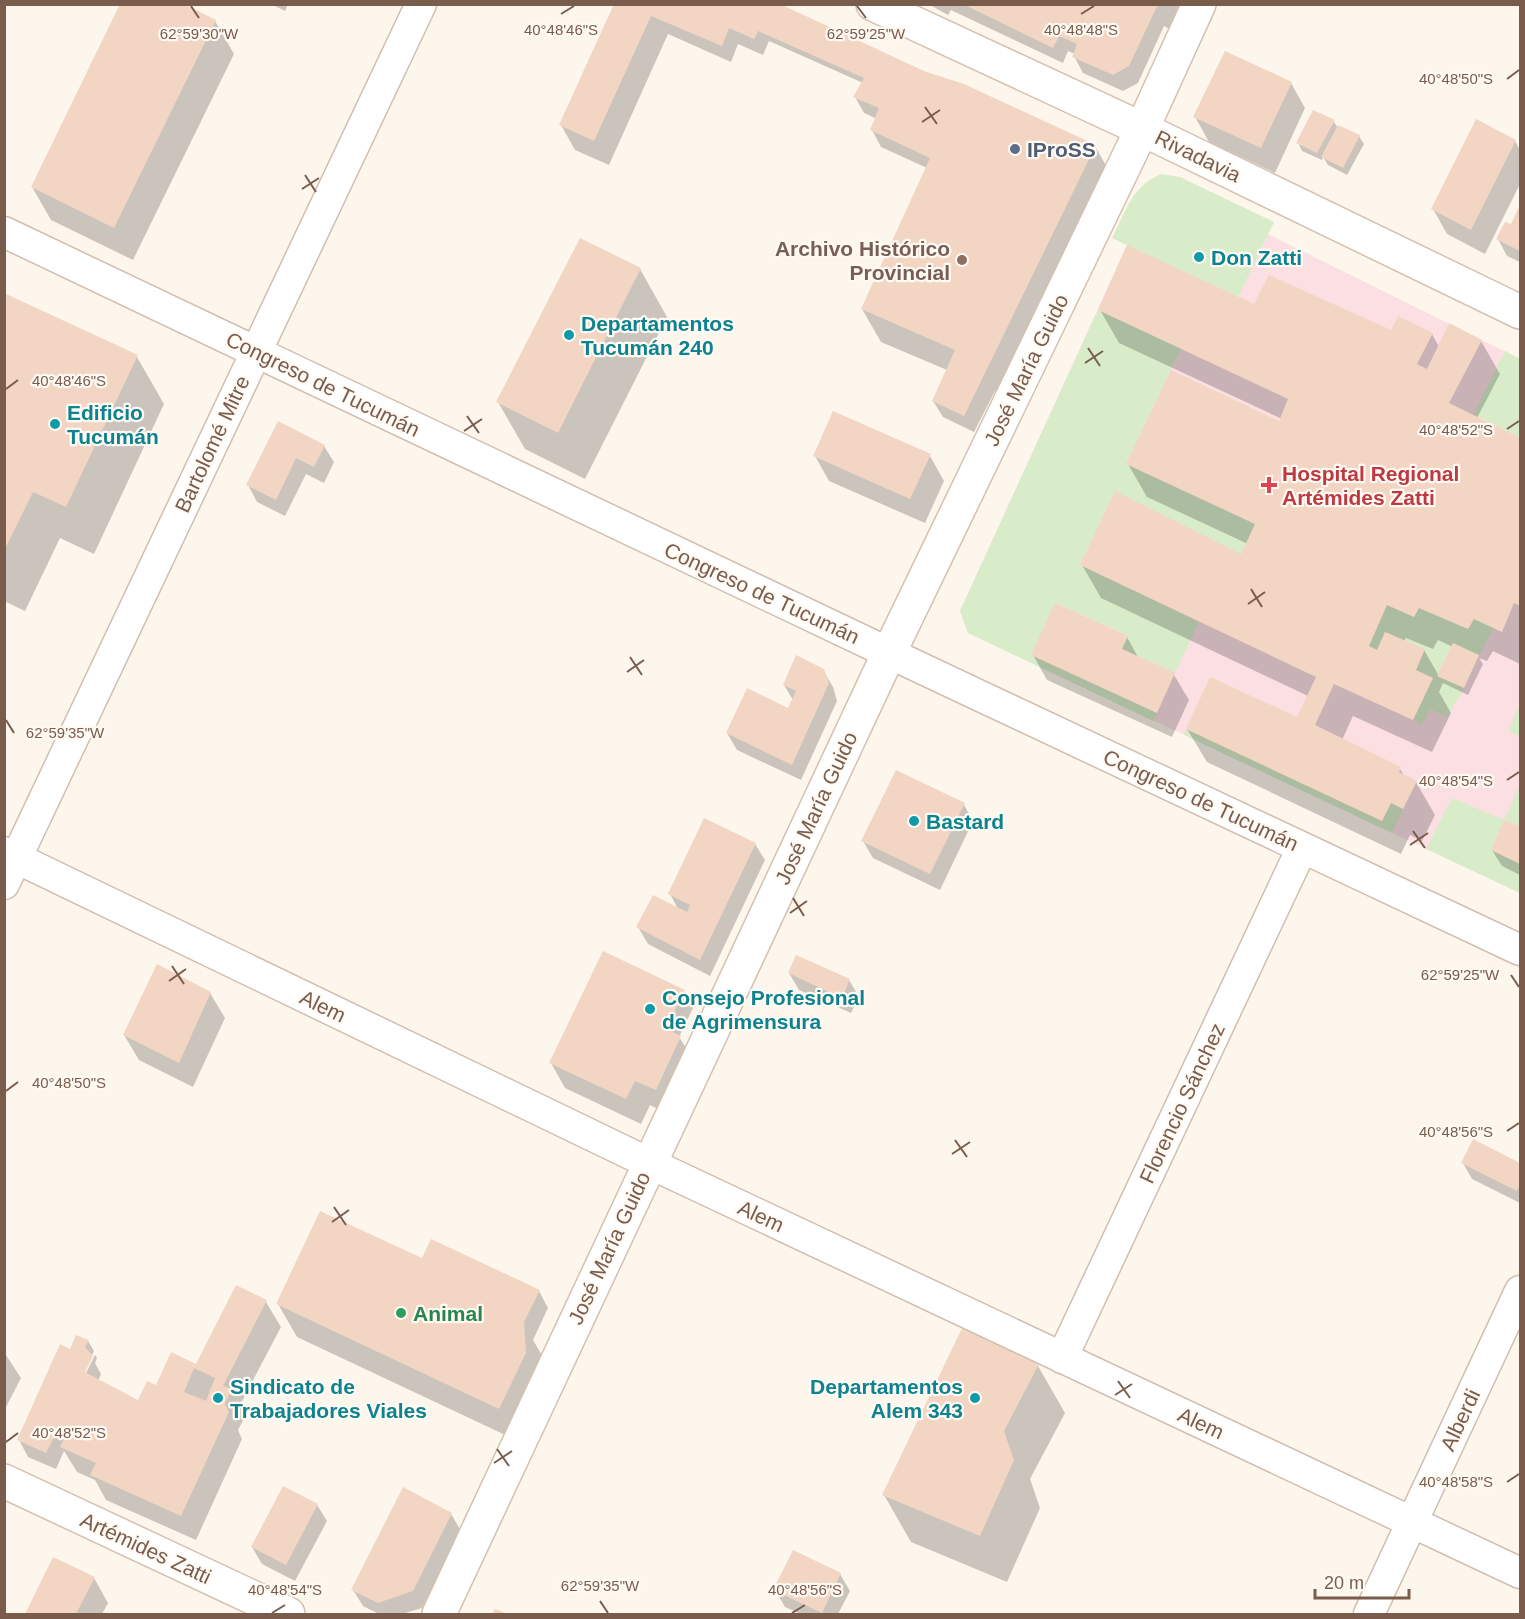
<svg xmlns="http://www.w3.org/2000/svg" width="1525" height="1619" viewBox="0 0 1525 1619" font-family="Helvetica,sans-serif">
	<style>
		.medical { fill: #fbdfe3 }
		.green { fill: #d8ecc9 }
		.shadow { fill: #0003; fill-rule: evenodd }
		.building { fill: #f3d5c3; fill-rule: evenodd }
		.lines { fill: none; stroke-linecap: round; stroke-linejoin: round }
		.minor-casing { stroke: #d1beb0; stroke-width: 33 }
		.secondary-casing { stroke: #d6c0b0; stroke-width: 36 }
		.minor { stroke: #fff; stroke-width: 30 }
		.secondary { stroke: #fff; stroke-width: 33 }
		.ticks { fill: none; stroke: #7a5c4d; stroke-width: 2 }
		.service-dot { fill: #5c6f8a; stroke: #fffaf3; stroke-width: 2 }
		.culture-dot { fill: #0f9aa8; stroke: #fffaf3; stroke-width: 2 }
		.education-dot { fill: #8d6e63; stroke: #fffaf3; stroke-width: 2 }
		.health-dot { fill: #e0444e; stroke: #fffaf3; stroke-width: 2 }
		.leisure-dot { fill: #2e9e5b; stroke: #fffaf3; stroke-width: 2 }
		.labels { text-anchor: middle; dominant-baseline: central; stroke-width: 4.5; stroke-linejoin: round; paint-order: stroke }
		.service-label { font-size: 21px; font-weight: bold; fill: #4e5e75; stroke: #fffaf3; text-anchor: start }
		.street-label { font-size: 21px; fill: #7a5c4d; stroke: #fffaf3 }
		.education-label { font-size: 21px; font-weight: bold; fill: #785e54; stroke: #fffaf3; text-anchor: end }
		.culture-label { font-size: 21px; font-weight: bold; fill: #0d838f; stroke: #fffaf3; text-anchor: start }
		.health-label { font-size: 21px; font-weight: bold; fill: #be3a42; stroke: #fffaf3; text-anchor: start }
		.leisure-label { font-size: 21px; font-weight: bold; fill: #27864d; stroke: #fffaf3; text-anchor: start }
		.ticks-label { font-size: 15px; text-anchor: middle; fill: #7a5c4d; stroke: #fffaf3; stroke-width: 4.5; stroke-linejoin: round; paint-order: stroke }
	</style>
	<rect width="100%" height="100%" fill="#fdf6ec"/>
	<polygon class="medical" points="1268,234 1520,359 1520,893 968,633 960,611 1127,245 1238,298"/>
	<g class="green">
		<path d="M1161,174L1180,177L1274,222L1238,298L1112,238C1126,211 1132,186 1161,174Z"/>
		<polygon points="1098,310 1181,348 1126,464 1255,524 1241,554 1115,491 1080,565 1199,622 1175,673 1122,649 1127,635 1055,603 1031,655 1157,713 1153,721 968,633 960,611"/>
		<polygon points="1505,351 1520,359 1520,438 1474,414"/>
		<polygon points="1387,605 1414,617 1419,608 1468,629 1474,619 1494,628 1479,655 1453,643 1437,675 1464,688 1447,717 1430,709 1422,725 1413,720 1433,679 1416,670 1425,649 1385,632 1377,650 1369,646"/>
		<polygon points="1520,704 1520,734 1519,736 1508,731"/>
		<polygon points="1186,729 1382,821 1391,803 1403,809 1392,833 1184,735"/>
		<polygon points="1520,785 1520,827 1504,820 1491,850 1520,864 1520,893 1426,849 1452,798 1504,820"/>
	</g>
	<g class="shadow">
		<polygon points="271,4 288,4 285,11"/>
		<polygon points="616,4 776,4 924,72 1095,146 1109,171 1009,398 995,391 974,432 943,417 933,401 947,370 881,342 862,309 927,168 881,147 872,130 877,119 864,113 855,97 863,83 769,41 763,55 738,44 731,62 668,34 609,165 575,150 561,125"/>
		<polygon points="928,4 1184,4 1171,30 1164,26 1138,83 1123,91 1083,73 1074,56 1075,54 1068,51 1063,63 951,10 948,15"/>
		<polygon points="215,21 234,54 133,260 51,220 32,187"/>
		<polygon points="1291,83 1305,108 1275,173 1209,142 1195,117"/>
		<polygon points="1334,122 1338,128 1359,136 1364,144 1347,175 1328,165 1323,157 1322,160 1302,151 1298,143"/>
		<polygon points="1515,141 1520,150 1520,184 1485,254 1447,234 1433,209"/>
		<polygon points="1520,208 1520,262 1507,256 1498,239 1511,226"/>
		<polygon points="640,269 667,317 585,479 525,449 498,402"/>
		<polygon points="4,294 137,357 164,404 94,554 60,538 25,611 4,601"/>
		<path d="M1255,306L1391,332L1432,334L1439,347L1481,341L1500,374L1477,418L1520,440V664L1493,651L1487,661L1479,658L1483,664L1468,695L1443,683L1439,692L1451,713L1432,752L1353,716L1342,740L1400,769L1405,777L1416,782L1435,815L1422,841L1410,835L1401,854L1207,762L1187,729L1297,719L1308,696L1101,598L1082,565L1242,556L1248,544L1147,497L1128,464L1280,423L1282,419L1119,343L1100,310ZM1406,638L1433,649L1438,640L1453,647L1439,676L1424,650L1404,641Z"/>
		<polygon points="279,423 324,446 334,462 324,483 306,474 285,516 257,502 248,485"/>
		<polygon points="815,456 930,456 944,481 925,523 829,481"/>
		<polygon points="1127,637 1139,659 1174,675 1189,700 1172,737 1047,680 1033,655"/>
		<polygon points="823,670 833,687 837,701 801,780 737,750 727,733 789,710 793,700 784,685"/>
		<polygon points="964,805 973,821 940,890 873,858 863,841"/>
		<polygon points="1505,822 1520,829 1520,875 1502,866 1492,850"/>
		<polygon points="755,844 765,860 710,976 648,944 638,927 678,909 670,894"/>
		<polygon points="789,973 849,980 859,997 851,1013 799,990"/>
		<polygon points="684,991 693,1008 679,1037 695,1062 670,1115 650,1105 641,1124 565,1088 551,1063"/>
		<polygon points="210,993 225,1018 193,1087 139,1060 124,1035"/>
		<polygon points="1473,1141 1520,1164 1520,1203 1472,1179 1463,1163"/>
		<polygon points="423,1260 539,1291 548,1308 533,1340 543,1357 518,1441 297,1337 278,1304"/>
		<polygon points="236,1287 266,1302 281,1327 240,1405 246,1415 238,1430 242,1439 196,1540 106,1500 95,1480 77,1472 64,1451 56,1469 28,1457 19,1440 70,1351 88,1341 94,1351 78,1384 80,1385 95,1355 97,1358 95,1363 101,1374 98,1381 138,1402 156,1387 197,1366"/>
		<polygon points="4,1352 21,1378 4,1411"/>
		<polygon points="1038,1366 1065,1413 1030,1479 1040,1508 1007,1582 911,1542 884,1495"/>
		<polygon points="317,1505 327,1521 295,1581 262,1564 252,1547"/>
		<polygon points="451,1514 461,1531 422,1608 402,1614 379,1614 363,1606 353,1590"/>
		<polygon points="54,1559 94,1578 108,1603 102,1614 26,1614"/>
		<polygon points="840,1574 850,1591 838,1614 801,1614 785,1607 775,1590"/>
	</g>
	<g class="building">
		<polygon points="120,4 184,4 216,20 114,228 31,187"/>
		<polygon points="614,4 780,4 924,71 964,84 1096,145 964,416 932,401 955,350 861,309 930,158 870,130 879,108 853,97 864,78 758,31 754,39 729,28 722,46 651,16 594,141 559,125"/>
		<polygon points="963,4 1158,4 1129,66 1113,75 1072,57 1077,44 1059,36 1053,48"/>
		<polygon points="1225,51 1292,82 1261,148 1193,117"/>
		<polygon points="1313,110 1335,120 1317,153 1296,143"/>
		<polygon points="1476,119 1516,140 1471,230 1431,209"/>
		<polygon points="1338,125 1360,135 1343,168 1321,157"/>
		<polygon points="1520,205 1520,251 1496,239 1505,222 1511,224"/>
		<polygon points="580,238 641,268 558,433 496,402"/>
		<polygon points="1127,245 1254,304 1269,275 1391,330 1398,316 1433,333 1417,364 1427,369 1449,323 1482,340 1449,403 1520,438 1520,606 1514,603 1502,632 1474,619 1468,629 1419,608 1414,617 1387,605 1369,646 1377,650 1385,632 1425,649 1416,670 1433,678 1413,720 1334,684 1315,725 1401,767 1399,772 1417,781 1403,809 1391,803 1382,821 1186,729 1210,677 1297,717 1316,677 1080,565 1115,491 1241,554 1255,524 1126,464 1171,370 1279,421 1288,399 1098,310"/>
		<polygon points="4,293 138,355 66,507 33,492 4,551"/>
		<polygon points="833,411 931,454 910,499 813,456"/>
		<polygon points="278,421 325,445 314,467 296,458 276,500 246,485"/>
		<polygon points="1055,603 1128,636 1122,649 1175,673 1157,713 1031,655"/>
		<polygon points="1453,643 1479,655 1464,688 1437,676"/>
		<polygon points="796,655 824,669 829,683 792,765 726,733 747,688 788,708 796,691 783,685"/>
		<polygon points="896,770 965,803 930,874 861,841"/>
		<polygon points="704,818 756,843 700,960 636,927 653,895 687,912 690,905 668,894"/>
		<polygon points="1504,820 1520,827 1520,864 1491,850"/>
		<polygon points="603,951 685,990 666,1029 681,1036 656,1090 635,1081 626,1099 549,1063"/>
		<polygon points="796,955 850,979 842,998 788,973"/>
		<polygon points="157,964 211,992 179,1063 123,1035"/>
		<polygon points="1473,1139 1520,1163 1520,1184 1517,1191 1461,1163"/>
		<polygon points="320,1211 422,1258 431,1239 540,1290 524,1322 526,1353 499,1409 276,1304"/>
		<path d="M236,1285L267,1300L223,1386L232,1389L225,1404L229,1412L181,1516L90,1475L96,1463L60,1447L65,1437L56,1433L46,1453L17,1440L60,1344L70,1349L76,1335L89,1340L85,1347L93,1356L85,1372L138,1400L147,1381L156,1385L171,1352L196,1364ZM194,1368L215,1378L206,1401L184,1392Z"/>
		<polygon points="964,1324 1039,1364 1004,1431 1014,1460 980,1536 882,1495"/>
		<polygon points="283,1486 318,1504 286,1565 251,1547"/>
		<polygon points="403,1487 452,1513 413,1591 378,1603 351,1590"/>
		<polygon points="793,1550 841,1573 822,1613 773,1590"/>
		<polygon points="53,1557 95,1577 76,1614 25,1614"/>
		<polygon points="495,1609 508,1614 492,1614"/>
	</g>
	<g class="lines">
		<defs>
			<g id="minor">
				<polyline points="4,232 889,653 1520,950"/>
				<polyline points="4,852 649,1163 1520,1573"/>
				<polyline points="4,884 421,4"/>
				<polyline points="1062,1358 1302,848"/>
				<polyline points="1369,1614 1520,1291"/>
			</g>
			<g id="secondary">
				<polyline points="873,4 1142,129 1520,312"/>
				<polyline points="4,1481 288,1614"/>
				<polyline points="439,1614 889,653 1142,129 1199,4"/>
			</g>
		</defs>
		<use href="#minor" class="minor-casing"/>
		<use href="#secondary" class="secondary-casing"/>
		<use href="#minor" class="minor"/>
		<use href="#secondary" class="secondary"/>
	</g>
	<path class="ticks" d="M191,6L199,18M857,6L866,18M561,14L574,6M1081,14L1094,6M1507,79L1519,70M925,107L937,124M922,122L940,110M305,175L316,192M302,189L319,178M1088,348L1100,366M1085,363L1103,351M6,389L18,380M467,416L479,433M1507,429L1519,421M464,431L482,419M1251,589L1262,607M1248,604L1265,592M630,657L642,675M627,672L644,660M6,720L14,733M1507,780L1519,772M1413,831L1425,848M1410,845L1428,833M793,898L804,916M790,913L807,901M172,966L184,984M1511,975L1519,987M169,981L186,969M6,1091L18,1082M1507,1131L1519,1123M955,1140L967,1157M952,1154L970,1142M334,1207L346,1225M332,1222L349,1210M1118,1381L1130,1398M1115,1395L1132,1384M6,1442L18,1433M497,1449L509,1466M494,1463L512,1451M1507,1482L1519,1474M600,1601L608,1613M272,1613L285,1605M792,1613L805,1605"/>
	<circle class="service-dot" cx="1015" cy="149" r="6"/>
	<g class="culture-dot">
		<circle cx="1199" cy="257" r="6"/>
		<circle cx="569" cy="335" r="6"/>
		<circle cx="55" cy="424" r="6"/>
		<circle cx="914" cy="821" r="6"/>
		<circle cx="650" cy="1009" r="6"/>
		<circle cx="218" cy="1398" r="6"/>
		<circle cx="975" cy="1398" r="6"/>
	</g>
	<circle class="education-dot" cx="962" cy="260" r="6"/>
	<path class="health-dot" d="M1266 476h6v6h6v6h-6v6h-6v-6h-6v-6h6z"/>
	<circle class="leisure-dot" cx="401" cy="1313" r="6"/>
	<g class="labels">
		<g class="service-label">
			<text x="1027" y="149">IProSS</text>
		</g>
		<g class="street-label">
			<text transform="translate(1198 156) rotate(26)">Rivadavia</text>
			<text transform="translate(1026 370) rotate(-64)">José María Guido</text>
			<text transform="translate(323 384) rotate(26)">Congreso de Tucumán</text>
			<text transform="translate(212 444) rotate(-65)">Bartolomé Mitre</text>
			<text transform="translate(762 593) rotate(25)">Congreso de Tucumán</text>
			<text transform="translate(1201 800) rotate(25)">Congreso de Tucumán</text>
			<text transform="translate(816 808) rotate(-65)">José María Guido</text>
			<text transform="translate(323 1006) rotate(26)">Alem</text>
			<text transform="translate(1182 1103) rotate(-65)">Florencio Sánchez</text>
			<text transform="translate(761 1216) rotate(25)">Alem</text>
			<text transform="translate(609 1248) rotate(-65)">José María Guido</text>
			<text transform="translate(1460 1420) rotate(-65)">Alberdi</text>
			<text transform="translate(1201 1423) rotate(25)">Alem</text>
			<text transform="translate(146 1548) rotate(25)">Artémides Zatti</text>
		</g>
		<g class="education-label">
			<text x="950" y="248">Archivo Histórico<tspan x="950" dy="24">Provincial</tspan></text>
		</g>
		<g class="culture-label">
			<text x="1211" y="257">Don Zatti</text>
			<text x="581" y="323">Departamentos<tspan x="581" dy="24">Tucumán 240</tspan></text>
			<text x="67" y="412">Edificio<tspan x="67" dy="24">Tucumán</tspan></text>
			<text x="926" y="821">Bastard</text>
			<text x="662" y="997">Consejo Profesional<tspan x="662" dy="24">de Agrimensura</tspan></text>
			<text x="230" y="1386">Sindicato de<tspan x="230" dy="24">Trabajadores Viales</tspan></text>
			<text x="963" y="1386" text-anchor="end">Departamentos<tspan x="963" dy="24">Alem 343</tspan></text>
		</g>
		<g class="health-label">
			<text x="1282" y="473">Hospital Regional<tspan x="1282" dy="24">Artémides Zatti</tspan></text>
		</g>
		<g class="leisure-label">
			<text x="413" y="1313">Animal</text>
		</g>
	</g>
	<g class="ticks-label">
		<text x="561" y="35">40°48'46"S</text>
		<text x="1081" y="35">40°48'48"S</text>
		<text x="199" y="39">62°59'30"W</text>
		<text x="866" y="39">62°59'25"W</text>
		<text x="1456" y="84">40°48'50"S</text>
		<text x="69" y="386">40°48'46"S</text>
		<text x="1456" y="435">40°48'52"S</text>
		<text x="65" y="738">62°59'35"W</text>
		<text x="1456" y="786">40°48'54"S</text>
		<text x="1460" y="980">62°59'25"W</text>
		<text x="69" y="1088">40°48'50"S</text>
		<text x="1456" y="1137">40°48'56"S</text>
		<text x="69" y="1438">40°48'52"S</text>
		<text x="1456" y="1487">40°48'58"S</text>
		<text x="600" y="1591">62°59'35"W</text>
		<text x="285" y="1595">40°48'54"S</text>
		<text x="805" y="1595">40°48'56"S</text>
	</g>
	<rect width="1525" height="1619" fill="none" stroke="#7a5c4d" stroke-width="12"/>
	<path d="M1315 1589v9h94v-9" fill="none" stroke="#7a5c4d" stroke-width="3"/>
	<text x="1324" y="1589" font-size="18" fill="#7a5c4d" stroke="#fffaf3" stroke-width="4.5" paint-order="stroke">20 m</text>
</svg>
